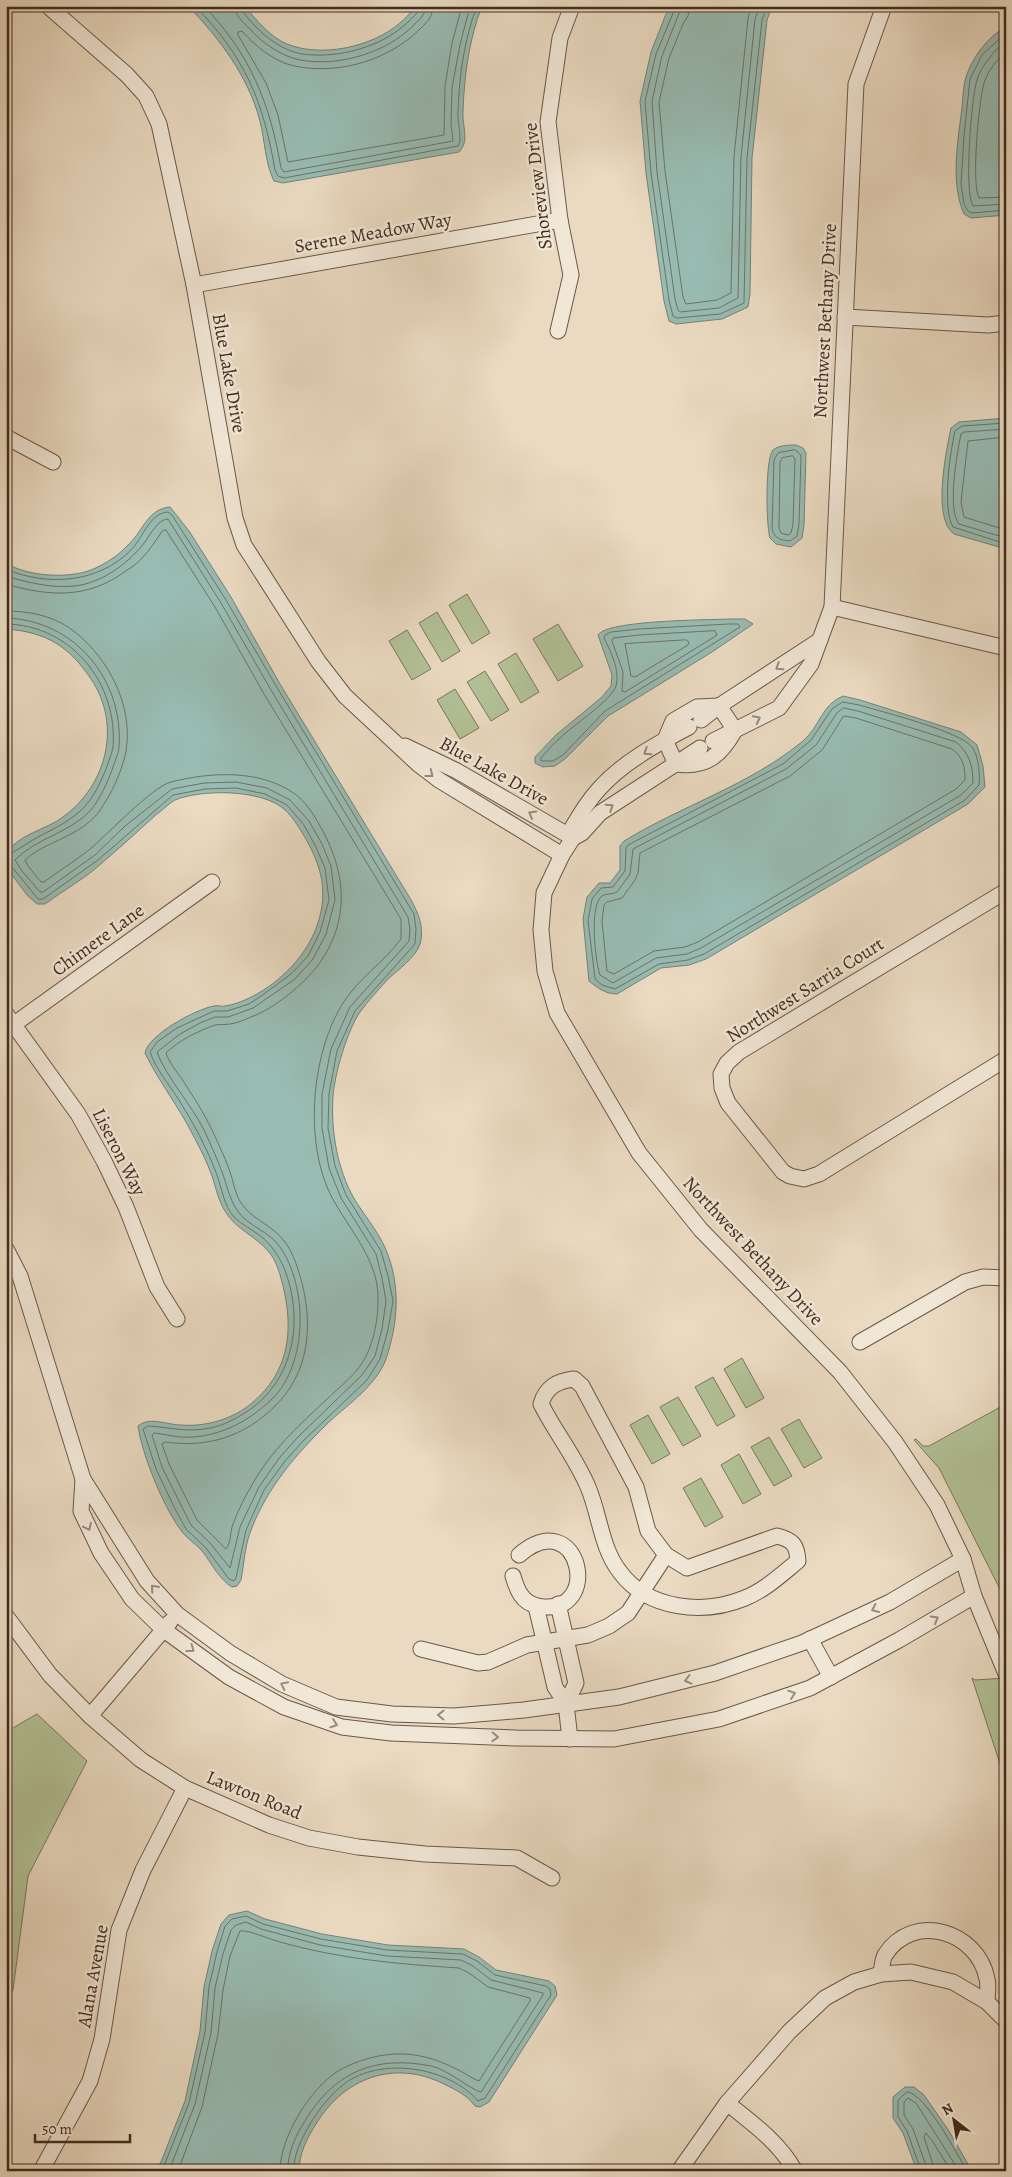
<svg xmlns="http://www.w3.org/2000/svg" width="1012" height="2177" viewBox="0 0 1012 2177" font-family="Alegreya,serif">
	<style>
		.green { fill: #b2c196; stroke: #7a775a }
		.water { fill: #98bbb2; stroke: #758277 }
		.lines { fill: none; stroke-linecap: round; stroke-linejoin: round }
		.shore { stroke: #6c7468; stroke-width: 1 }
		.street-casing { stroke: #6b5847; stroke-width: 17 }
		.street { stroke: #f1e7d7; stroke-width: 15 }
		.oneway { stroke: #998a7a }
		.labels { text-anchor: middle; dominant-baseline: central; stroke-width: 5; stroke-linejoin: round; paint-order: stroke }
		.street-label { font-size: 19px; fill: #412d1e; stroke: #f1e7d7 }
	</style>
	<rect width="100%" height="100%" fill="#eadac1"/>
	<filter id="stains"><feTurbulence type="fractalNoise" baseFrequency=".004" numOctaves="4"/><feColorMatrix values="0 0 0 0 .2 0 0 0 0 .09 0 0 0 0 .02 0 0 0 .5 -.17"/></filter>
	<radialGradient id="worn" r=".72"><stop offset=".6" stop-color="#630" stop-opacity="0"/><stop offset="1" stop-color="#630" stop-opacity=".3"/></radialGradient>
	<g class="green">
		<polygon points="467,594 490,633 472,644 449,605"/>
		<polygon points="437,612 460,651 442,662 419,623"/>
		<polygon points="558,624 583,666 558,681 533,639"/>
		<polygon points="407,630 431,669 412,680 389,641"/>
		<polygon points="516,653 539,692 521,703 498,664"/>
		<polygon points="485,671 509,710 491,721 467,682"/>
		<polygon points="455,689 479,728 460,739 437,700"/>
		<polygon points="742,1358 764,1398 746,1408 724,1369"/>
		<polygon points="713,1377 735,1416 717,1426 695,1387"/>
		<polygon points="678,1397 701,1436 683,1446 660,1407"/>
		<polygon points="1006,1404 1006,1601 939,1468 914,1440 916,1439 923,1446 929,1446"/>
		<polygon points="648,1415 670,1454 652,1464 630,1425"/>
		<polygon points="799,1419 822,1458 804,1468 781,1429"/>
		<polygon points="769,1437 792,1476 774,1486 751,1447"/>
		<polygon points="739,1454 761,1494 743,1504 721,1465"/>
		<polygon points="701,1478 723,1517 705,1527 683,1488"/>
		<polygon points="972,1678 975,1680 1006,1678 1006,1773 1003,1773"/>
		<polygon points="37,1714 87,1761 28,1876 13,1990 6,2006 6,1732"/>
	</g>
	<g class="water">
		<path d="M188,6H245C256,20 270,37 287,44C322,58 372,47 400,23C406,18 411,12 416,6H482C469,39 464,77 463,112C462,126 470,141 459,152L283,183L274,181C265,163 265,141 260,121C248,76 220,39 188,6Z"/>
		<polygon points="673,6 772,6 767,20 752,158 750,294 748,307 722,319 676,324 669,321 664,301 646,173 640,101 651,52 666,14"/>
		<path d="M1006,27V215L971,218L964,214C950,182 958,141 962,108C963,98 963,86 966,77C972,58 988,36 1006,27Z"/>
		<path d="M1006,418V549L954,534C932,519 946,452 951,428L959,422Z"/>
		<path d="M796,445L803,448L806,453L804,525L802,538L791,547L776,544L770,538C766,525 765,459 773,450C779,445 789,445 796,445Z"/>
		<path d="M170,507L189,531L231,597L280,684L402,885C413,903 426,922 420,944C416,957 398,970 388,979C379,989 368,1001 360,1012C347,1031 335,1073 333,1096C331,1128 336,1163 351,1193C361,1212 378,1230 386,1250C401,1286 398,1323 386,1359C377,1384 349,1404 330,1421C297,1453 268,1486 251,1530C245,1545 244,1564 241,1580L237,1586L232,1587C219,1579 212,1564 203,1552C197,1545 189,1540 183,1533C165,1511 142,1455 138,1426C150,1416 167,1425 181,1425C206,1427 233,1419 252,1403C289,1372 294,1331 283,1286C280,1274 277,1262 269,1252C256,1236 235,1229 225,1211C218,1200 216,1188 212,1176C207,1162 200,1148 193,1135C179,1107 159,1082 145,1053C148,1035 196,1009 214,1006C218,1005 222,1007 225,1006C232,1005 241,1002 247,999C276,986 303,960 315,931C330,894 322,866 303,834C298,826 292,816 285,810C263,789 202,789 175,800C169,803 163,810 157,814C139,830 122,846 103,862C86,878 64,890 45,904H37L27,895L6,867V854C18,834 46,830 63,817C107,785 122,725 91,679C69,646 46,632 6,629V563C27,576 62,578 85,572C99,568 117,557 127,546C143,532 147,509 170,507Z"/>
		<path d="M729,619H745L753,624L712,652L608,716L566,758L555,766L543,767L535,763V757L556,735L602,697L611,686L612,675L598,635C607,620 708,620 729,619Z"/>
		<path d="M843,696L860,700L961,732L977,745L983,766L985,787L968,804L706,959L689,965L661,968L617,994C605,994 598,988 589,981L583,919L587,897L599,883H610L620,870V846L624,841C683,805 750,785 803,741C819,728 822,704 843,696Z"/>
		<path d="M247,1911L265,1919L322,1934L388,1945L464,1949L479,1957L496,1970L549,1981L555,1986L557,1995L489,2102L480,2107L475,2106C467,2095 456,2090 444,2084C394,2059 344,2078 316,2124C307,2138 299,2154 299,2171H156L161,2162L185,2101L200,2031L204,1987L212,1951L221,1924L229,1915Z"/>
		<polygon points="905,2087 914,2087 924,2095 949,2131 972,2171 917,2171 903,2133 893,2118 893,2097"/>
	</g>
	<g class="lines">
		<g class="shore">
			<path d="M195,6C245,57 263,100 275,170L278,176L284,178L458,146C463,140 457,122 458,113C459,78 464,39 477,6"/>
			<path d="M204,6C250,54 270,103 281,168L284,172L453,141L451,124L452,88L460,45L470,6"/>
			<path d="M235,6C235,16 243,22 249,28C262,43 281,56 300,60C339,67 386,53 414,25C420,19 425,15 426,6"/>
			<path d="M241,6C242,13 249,19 254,25C266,38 284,51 302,54C338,59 383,47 409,21C413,17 419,13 419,6"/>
			<path d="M433,6C433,17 427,22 420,29C390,59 342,74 300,67C277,64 257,48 242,31L238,32V35L266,83L278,115L288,162L444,135L445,86L452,43L462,6"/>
			<polyline points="676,6 656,54 645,101 651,173 669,300 673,316 677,318 720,314 744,303 747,158 762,20 767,6"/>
			<polyline points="682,6 662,56 652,101 657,172 675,299 678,310 680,312 719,308 738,298 741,157 755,19 760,6"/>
			<polyline points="690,6 688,16 683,24 669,58 659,102 665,171 683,297 686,304 717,300 731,293 734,157 748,18 752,6"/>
			<polyline points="1006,33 982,55 970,79 964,136 961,184 964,204 968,211 972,213 1006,210"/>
			<path d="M1006,40C994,52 982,64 977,80C971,99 964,192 973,206L1006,204"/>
			<path d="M1006,51C997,60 988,70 984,83C979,100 971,184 979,198L1006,197"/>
			<path d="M1006,423L962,426L955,431C950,453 942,508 953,527L1006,544"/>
			<path d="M1006,429L964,432L961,434C957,453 947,509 959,524L1006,538"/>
			<polyline points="1006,437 968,441 961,502 964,517 1006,530"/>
			<path d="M795,450L801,455L799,524L797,536L790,541C780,540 775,539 772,529L774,460L778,453Z"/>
			<polygon points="793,456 795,459 793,524 791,533 788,535 781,533 779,528 780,462 782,458"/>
			<path d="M6,569C47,587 100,583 132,549C143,537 150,513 168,512L172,515L226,600L276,686L414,914L416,929L415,944L355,1011L337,1051L329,1094L328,1128L335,1166L346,1195L381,1251L388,1276L393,1301L388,1330L380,1359L367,1380L303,1441L285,1461L264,1490L246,1530L236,1578L234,1581L229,1579L206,1548L186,1529L175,1509L156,1469L143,1429L148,1426C167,1427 185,1432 204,1429C219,1427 230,1422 243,1414C294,1384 305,1320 284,1268C279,1256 271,1245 262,1237C253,1230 242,1225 234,1217C224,1206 222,1189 217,1175C207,1148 193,1122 177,1097C168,1083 156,1069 150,1052L157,1042L177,1028L214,1011H227L249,1004L264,994L291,974L308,956L320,932L329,900L325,868L316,847L304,825L287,805L265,794L236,788L205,789L173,795L98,860L43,899H38L12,867L6,866"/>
			<path d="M6,576C32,584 63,591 89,583C111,576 131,560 145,542C150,535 158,519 168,519L221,603L271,690L408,917L410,929L409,941L350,1007L331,1049L322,1094V1128L329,1168L341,1198L376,1254L382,1278L386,1301L382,1329L375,1356L362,1375L298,1437L280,1457L259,1487L240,1527L230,1568L210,1543L191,1525L162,1467L152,1435L154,1433C163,1434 172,1436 180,1437C216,1439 247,1423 272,1399C308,1364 308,1287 280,1247C269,1231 247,1226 237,1210C229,1198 227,1185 222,1172C217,1158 210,1143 204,1130C191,1104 166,1077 157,1052L180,1034L200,1023L215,1017H228L253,1008L295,979L313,959L326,934L335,900L331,866L322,844L309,821L290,800L267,788L236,782L204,783L172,789L125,826L95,855L43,892H40L22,871L15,860C36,838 70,833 91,810C100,799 107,783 112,770C114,763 118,755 119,748C124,680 75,620 6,618"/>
			<path d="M6,584C50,597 89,599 127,570C132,567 138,563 142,558C150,550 156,540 163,530H166L215,607L264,694L401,919V939C384,962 358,979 343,1003C310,1056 303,1149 335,1203C353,1234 380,1264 378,1302C378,1318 374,1340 367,1354C359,1373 339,1387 325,1401C298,1426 271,1451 253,1483C245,1496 238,1511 233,1524C230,1532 231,1543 226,1549L197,1520L169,1464L162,1444L165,1442C207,1448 244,1437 275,1406C309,1373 313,1327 302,1283C298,1269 294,1254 285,1242C273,1226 256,1221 245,1208C235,1198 234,1182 229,1169C224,1155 217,1141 211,1128C203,1111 192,1095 182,1079C176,1071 169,1062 166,1053C178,1041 198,1031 215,1025C220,1024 225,1025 230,1024C237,1023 244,1020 251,1017C274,1009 305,983 319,964C351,919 346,871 320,826C314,815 305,801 295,794C260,769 210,772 171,782C152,787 107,835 90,849C75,861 59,871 44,882H41L28,866L25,860C44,842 79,837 98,813C111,795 122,772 126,751C134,704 106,653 68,627C50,615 27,611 6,611"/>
			<path d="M6,624C71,625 118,683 113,747C112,754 108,762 106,769C101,781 95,795 86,805C73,820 55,828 38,837C32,840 10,855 6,856"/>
			<path d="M729,624H738L740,627L605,711L563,755L553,761H541V758C547,751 553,744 560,738C572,726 612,700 616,686C620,670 611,652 604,638L605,635L611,632L639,629Z"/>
			<polygon points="715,631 717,635 706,642 625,692 622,691 623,672 612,641 613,638 639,635"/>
			<polygon points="686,640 689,642 688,645 635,677 631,676 625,644"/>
			<path d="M843,702L859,705C883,712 959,731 972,747C979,756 980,775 979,785L965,800L704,954L688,960L659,964L615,989L602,985L595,979L588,920L592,899L601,888L613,887L625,871L626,848L628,845L783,764L811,740L832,709Z"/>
			<path d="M844,708L858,711L956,742C969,753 973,765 973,783L961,795L701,948L687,954L656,958L613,983L600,975C595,961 589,905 602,896C606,893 612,895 617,892L630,874L633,849L786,769L816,745L837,713Z"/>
			<path d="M844,716L856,718L952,749C963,757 965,767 965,780L956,789L698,942L685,947L654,951L614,974L607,971L602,921L604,905L607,902L622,898L635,880L638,873L640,853L790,776L822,750Z"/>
			<path d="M162,2171L189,2103L205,2032L209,1987L217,1952L225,1926L232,1919L246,1916L263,1924L321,1939L387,1950L463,1954L477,1961L495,1975L546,1986L550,1989L551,1995L485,2098L478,2101C449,2067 381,2056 344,2084C330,2095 319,2109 310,2124C302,2138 293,2155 294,2171"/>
			<path d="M169,2171L195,2104L211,2033L215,1988L223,1954L231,1930L236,1925L246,1922L261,1929L320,1945L387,1956L461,1960L473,1966L491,1980L543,1993V1995L481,2092C471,2090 447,2069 431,2066C375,2055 334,2072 305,2121C296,2135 287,2153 288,2171"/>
			<path d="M178,2171L202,2107L218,2034L223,1990L230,1956L240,1931C247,1929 271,1940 280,1942C341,1959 397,1964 459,1968L469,1973L488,1987L530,1998V2001L479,2081C473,2079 468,2075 462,2072C444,2062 425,2055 404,2054C382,2053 357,2060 338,2071C310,2089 280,2137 280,2171"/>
			<path d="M921,2171L907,2131L898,2117V2100L907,2092C925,2093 957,2154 967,2171"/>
			<polyline points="928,2171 913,2129 904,2115 904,2102 908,2098 916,2103 959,2171"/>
			<polyline points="935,2171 924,2137 926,2133 933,2142 951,2171"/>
		</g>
		<defs>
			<g id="street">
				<polyline points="48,6 127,75 146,96 159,124 194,285 235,518 244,545 318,661 345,696 418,764 439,780 562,855"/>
				<polyline points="194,285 560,220"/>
				<polyline points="845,317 988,325 1006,323"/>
				<polyline points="558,331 571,275 560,220 548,122 560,38 572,6"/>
				<polyline points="6,437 53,462"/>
				<polyline points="832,607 1006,648"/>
				<path d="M719,706L735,730C721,755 707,768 676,764L665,740L673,721L697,707Z"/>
				<polyline points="701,720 719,706 820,640"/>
				<polyline points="713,741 779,708 811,664 832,607 856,84 884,6"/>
				<polyline points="405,746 457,771 573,838"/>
				<polyline points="700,748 600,813 582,833 573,838 562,855 544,893 541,930 545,971 557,1013 639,1153 701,1230 840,1372 895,1442 937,1505 963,1559 974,1596 1006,1674"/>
				<path d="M573,838L572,828C580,814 588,801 599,789C623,762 657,744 689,727"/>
				<polyline points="1006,891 739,1052 727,1063 721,1074 722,1088 728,1103 783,1172 790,1176 804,1179 819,1174 1006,1059"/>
				<polyline points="6,1014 78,1114 104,1161 126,1207 157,1287 177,1319"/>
				<polyline points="6,1030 212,882"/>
				<polyline points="6,1249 20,1276 83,1479 147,1581 177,1614 230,1653 282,1684 336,1707 392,1714 454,1716 524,1710 619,1697 715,1673 802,1643 890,1602 963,1559"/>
				<polyline points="860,1342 965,1282 983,1277 1006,1278"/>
				<path d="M574,1379L582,1386L636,1487L648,1531L666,1555L687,1568L777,1536C793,1540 797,1545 798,1561C782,1574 765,1590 745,1598C704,1615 648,1610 620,1572C601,1548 600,1515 588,1487C576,1458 555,1432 541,1404C546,1387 557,1381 574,1379Z"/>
				<polyline points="83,1479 81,1511 101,1553 132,1599 164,1630 229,1677 284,1707 342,1727 391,1733 517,1738 614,1739 719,1719 810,1688 899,1640 974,1596"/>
				<path d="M513,1576C517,1590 522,1603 538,1606C604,1619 581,1502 519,1555"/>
				<polyline points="558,1604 576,1683 566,1704"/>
				<polyline points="536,1606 555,1687 566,1704 570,1739"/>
				<polyline points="6,1616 50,1675 90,1716 141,1760 185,1788 269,1825 309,1838 358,1847 425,1854 517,1858 552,1878"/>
				<polyline points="810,1639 831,1677"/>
				<polyline points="421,1649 478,1663 488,1662 527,1645 588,1635 609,1626 628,1613 666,1555"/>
				<polyline points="90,1716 170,1622"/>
				<path d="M881,1974C882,1968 882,1960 885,1955C913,1911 978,1931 987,1979C989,1986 987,1995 987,2002"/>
				<path d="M727,2103C752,2123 779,2142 795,2171"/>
				<polyline points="41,2171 90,2081 102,2039 119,1930 143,1870 185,1788"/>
				<polyline points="679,2171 727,2103 789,2032 825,1998 854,1982 881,1974 911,1972 953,1982 987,2002 1006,2021"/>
			</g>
		</defs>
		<use href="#street" class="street-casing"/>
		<use href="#street" class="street"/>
	</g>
	<defs><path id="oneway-chevron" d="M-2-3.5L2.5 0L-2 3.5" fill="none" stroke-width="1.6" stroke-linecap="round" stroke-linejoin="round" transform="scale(1.25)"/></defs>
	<g class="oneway">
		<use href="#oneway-chevron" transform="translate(779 667) rotate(147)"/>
		<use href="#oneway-chevron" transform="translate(757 719) rotate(-27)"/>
		<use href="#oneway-chevron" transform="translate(647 752) rotate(147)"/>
		<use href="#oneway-chevron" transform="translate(430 774) rotate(38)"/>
		<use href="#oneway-chevron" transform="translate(610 807) rotate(-33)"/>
		<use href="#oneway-chevron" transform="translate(532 814) rotate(-150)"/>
		<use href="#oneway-chevron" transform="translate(88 1527) rotate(65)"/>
		<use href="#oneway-chevron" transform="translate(154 1588) rotate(-131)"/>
		<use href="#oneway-chevron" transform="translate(875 1609) rotate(155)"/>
		<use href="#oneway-chevron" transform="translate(935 1619) rotate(-30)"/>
		<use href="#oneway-chevron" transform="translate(191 1649) rotate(36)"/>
		<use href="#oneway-chevron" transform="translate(688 1680) rotate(166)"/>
		<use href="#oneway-chevron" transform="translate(284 1685) rotate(-154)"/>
		<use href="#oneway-chevron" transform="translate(792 1694) rotate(-19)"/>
		<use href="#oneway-chevron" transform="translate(441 1715) rotate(-179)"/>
		<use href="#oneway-chevron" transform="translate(334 1724) rotate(19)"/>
		<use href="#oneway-chevron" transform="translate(495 1737) rotate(3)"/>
	</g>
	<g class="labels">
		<g class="street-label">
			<text transform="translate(538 186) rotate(-97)">Shoreview Drive</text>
			<text transform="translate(373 233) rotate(-10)">Serene Meadow Way</text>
			<text transform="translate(825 321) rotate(-87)">Northwest Bethany Drive</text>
			<text transform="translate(229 373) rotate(80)">Blue Lake Drive</text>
			<text transform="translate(494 771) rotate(29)">Blue Lake Drive</text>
			<text transform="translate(98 940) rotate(-36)">Chimere Lane</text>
			<text transform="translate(805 990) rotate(-32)">Northwest Sarria Court</text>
			<text transform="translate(119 1152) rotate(63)">Liseron Way</text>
			<text transform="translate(753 1251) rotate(47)">Northwest Bethany Drive</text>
			<text transform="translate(254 1795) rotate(22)">Lawton Road</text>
			<text transform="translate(93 1976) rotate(-80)">Alana Avenue</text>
		</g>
	</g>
	<rect width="1012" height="2177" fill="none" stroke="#eadac1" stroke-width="25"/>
	<rect x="8" y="8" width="997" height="2162" fill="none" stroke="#412d1e" stroke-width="2.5"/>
	<rect x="12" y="12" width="987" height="2152" fill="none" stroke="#412d1e"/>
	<g transform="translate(954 2120) rotate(329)" stroke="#f1e7d7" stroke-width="4" paint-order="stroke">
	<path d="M0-4L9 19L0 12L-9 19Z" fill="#412d1e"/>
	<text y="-8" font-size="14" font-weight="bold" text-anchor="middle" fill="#412d1e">N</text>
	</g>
	<path d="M35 2134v8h95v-8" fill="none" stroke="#412d1e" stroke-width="2.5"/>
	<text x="42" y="2134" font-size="15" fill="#412d1e" stroke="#f1e7d7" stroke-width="4" paint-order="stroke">50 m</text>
	<rect width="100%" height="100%" filter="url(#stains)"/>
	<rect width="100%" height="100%" fill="url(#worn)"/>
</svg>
